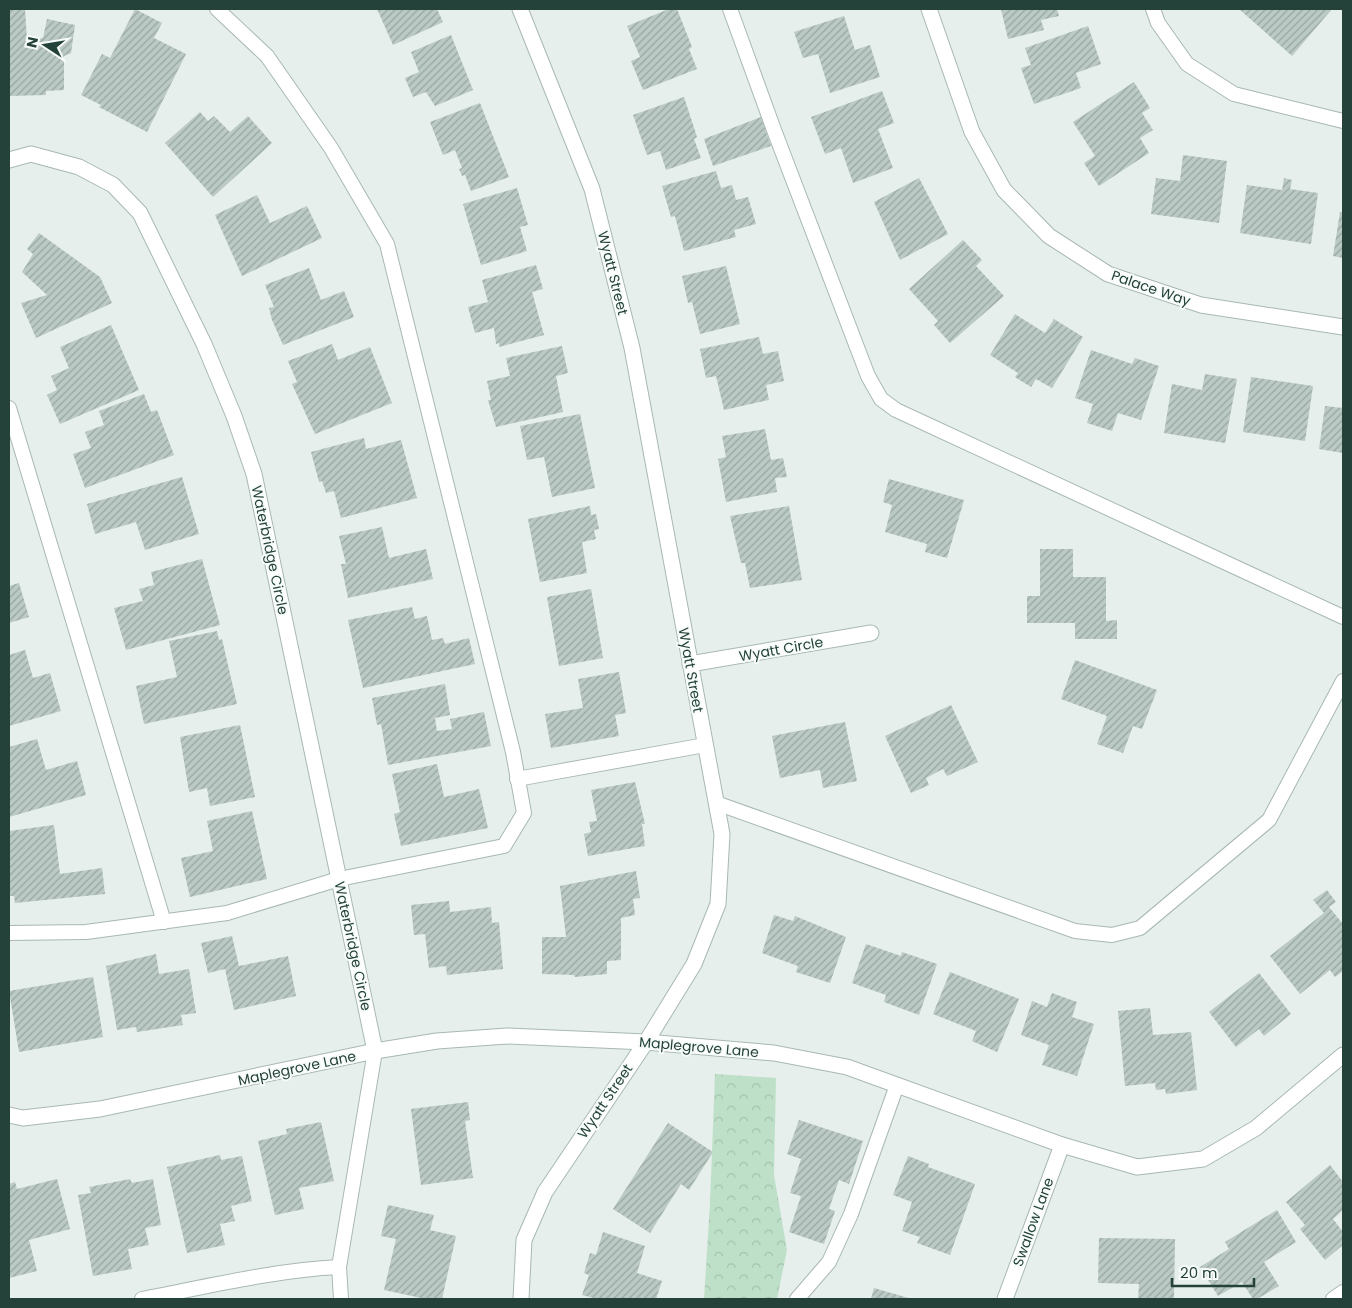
<svg xmlns="http://www.w3.org/2000/svg" width="1352" height="1308" viewBox="0 0 1352 1308" font-family="Poppins,sans-serif">
	<style>
		.forest { fill: url(#forest-crowns) }
		.building { fill: url(#building-hatch) }
		.lines { fill: none; stroke-linecap: round; stroke-linejoin: round }
		.service-casing { stroke: #a8b8b2; stroke-width: 16 }
		.minor-casing { stroke: #a8b8b2; stroke-width: 17 }
		.service { stroke: #fff; stroke-width: 14 }
		.minor { stroke: #fff; stroke-width: 15 }
		.labels { text-anchor: middle; dominant-baseline: central; stroke-width: 4; stroke-linejoin: round; paint-order: stroke }
		.street-label { font-size: 14px; fill: #24423a; stroke: #f7fbf9 }
	</style>
	<defs>
		<pattern id="forest-crowns" width="20" height="18" patternUnits="userSpaceOnUse" patternTransform="scale(1.25)"><rect width="20" height="18" fill="#bfe0c8"/><path d="M2 6a3 3 0 1 1 6 0M12 15a3 3 0 1 1 6 0" fill="none" stroke="#a4c1ad"/></pattern>
		<pattern id="building-hatch" width="6" height="6" patternUnits="userSpaceOnUse" patternTransform="scale(1.25)"><rect width="6" height="6" fill="#bbcac4"/><path d="M-1 1l2-2M0 6l6-6M5 7l2-2" fill="none" stroke="#98a6a0"/></pattern>
	</defs>
	<rect width="100%" height="100%" fill="#e6efeb"/>
	<polygon class="forest" points="715,1074 776,1078 774,1175 787,1250 777,1299 704,1299 710,1203"/>
	<g class="building">
		<polygon points="9,9 25,9 27,40 43,38 47,19 75,25 71,53 64,56 64,90 46,91 46,95 9,96"/>
		<polygon points="135,9 162,23 154,38 186,54 147,132 99,107 101,105 81,95 102,54 110,58"/>
		<polygon points="377,9 437,9 443,22 393,45"/>
		<polygon points="669,9 677,9 692,47 689,49 697,69 643,90 631,61 640,57 627,26"/>
		<polygon points="1001,9 1057,9 1059,16 1041,20 1044,30 1008,39"/>
		<polygon points="1239,9 1332,9 1292,56"/>
		<polygon points="844,16 855,50 870,45 880,77 830,93 818,54 803,58 794,32"/>
		<polygon points="1088,26 1101,64 1076,73 1081,88 1034,104 1021,68 1031,65 1025,48"/>
		<polygon points="451,35 473,90 435,106 426,92 413,97 405,78 419,72 411,52"/>
		<polygon points="1134,82 1150,108 1142,113 1153,130 1140,138 1149,153 1099,186 1084,163 1095,156 1073,122"/>
		<polygon points="882,91 894,123 878,129 893,168 853,183 841,148 825,154 811,117"/>
		<polygon points="684,97 697,137 694,139 701,158 666,170 660,151 647,155 633,115"/>
		<polygon points="480,103 509,177 471,191 465,175 462,176 459,169 462,168 455,150 443,155 430,122"/>
		<polygon points="200,112 208,121 214,116 230,132 248,116 272,143 213,197 165,143"/>
		<polygon points="761,117 771,146 713,166 704,139"/>
		<polygon points="1183,155 1227,161 1219,223 1151,214 1156,178 1180,181"/>
		<polygon points="716,171 721,188 732,185 736,200 748,197 756,224 734,230 736,237 684,251 675,216 671,217 662,186"/>
		<polygon points="919,178 948,234 900,260 874,202"/>
		<polygon points="1284,178 1292,180 1290,189 1318,193 1311,244 1240,233 1247,185 1282,190"/>
		<polygon points="517,188 528,225 520,227 527,251 481,265 463,204"/>
		<polygon points="257,195 270,223 307,206 322,238 242,276 215,215"/>
		<polygon points="1340,212 1343,213 1343,258 1333,256"/>
		<polygon points="39,233 100,277 112,303 36,338 21,303 47,295 22,272 33,254 27,249"/>
		<polygon points="963,240 982,260 976,266 1004,296 950,343 934,325 938,321 909,289"/>
		<polygon points="536,265 543,289 532,292 544,335 499,347 499,343 496,344 494,328 475,333 468,307 488,302 482,280"/>
		<polygon points="726,266 740,324 700,334 692,302 688,303 682,276"/>
		<polygon points="309,268 321,300 344,291 354,317 283,345 272,320 269,308 274,307 265,285"/>
		<polygon points="1015,314 1045,333 1054,319 1083,337 1052,388 1036,379 1031,387 1015,377 1018,373 990,355"/>
		<polygon points="111,325 139,390 60,424 47,395 57,390 51,376 69,368 60,347"/>
		<polygon points="759,337 763,354 778,351 784,381 766,385 769,400 724,410 716,376 706,378 700,349"/>
		<polygon points="332,344 338,360 370,347 392,403 315,434 292,384 297,382 288,361"/>
		<polygon points="562,346 568,373 556,376 563,412 496,427 488,400 491,400 487,381 510,376 506,358"/>
		<polygon points="1091,350 1132,364 1135,358 1159,366 1141,420 1118,413 1112,431 1087,423 1093,404 1075,398"/>
		<polygon points="1205,374 1237,379 1225,443 1164,433 1172,384 1202,390"/>
		<polygon points="1251,377 1313,386 1305,441 1243,432"/>
		<polygon points="144,394 151,412 157,410 174,455 85,488 73,454 91,448 85,432 104,425 99,411"/>
		<polygon points="1325,406 1343,408 1343,453 1319,449"/>
		<polygon points="580,414 595,488 552,497 544,457 527,460 520,426"/>
		<polygon points="765,429 771,460 783,458 787,477 775,478 777,492 726,502 718,459 726,457 722,436"/>
		<polygon points="364,438 366,449 401,440 417,498 341,518 334,491 326,493 322,481 319,482 311,452"/>
		<polygon points="182,477 199,534 145,550 136,522 95,534 87,504"/>
		<polygon points="889,479 964,500 947,558 925,552 927,544 885,532 892,505 883,502"/>
		<polygon points="590,506 591,515 596,514 599,529 594,530 596,539 582,542 587,573 540,582 528,519"/>
		<polygon points="789,506 802,580 750,588 745,563 741,563 730,516"/>
		<polygon points="382,527 389,558 426,549 433,579 348,598 341,564 346,564 339,536"/>
		<polygon points="1040,549 1073,549 1073,577 1106,577 1106,621 1117,620 1117,639 1075,639 1075,623 1027,623 1027,596 1040,596"/>
		<polygon points="202,559 220,625 126,650 114,608 143,601 139,589 154,585 151,572"/>
		<polygon points="19,583 29,617 9,623 9,586"/>
		<polygon points="591,589 603,658 559,666 547,597"/>
		<polygon points="412,607 415,619 427,616 432,640 443,638 445,644 469,638 475,664 363,688 348,620"/>
		<polygon points="217,631 219,640 222,639 237,704 144,724 136,686 177,677 169,641"/>
		<polygon points="25,650 33,678 50,673 61,711 9,726 9,655"/>
		<polygon points="1075,660 1157,690 1142,729 1133,726 1123,753 1097,744 1107,716 1061,699"/>
		<polygon points="619,672 626,713 615,715 619,736 551,748 545,714 583,708 578,679"/>
		<polygon points="445,684 450,715 435,718 437,731 452,729 450,719 484,712 491,746 388,765 381,724 377,725 372,698"/>
		<polygon points="951,705 978,762 947,776 943,769 926,778 929,785 911,793 885,736"/>
		<polygon points="845,722 857,781 823,788 820,770 780,778 772,736"/>
		<polygon points="240,725 255,797 210,806 207,788 189,792 180,737"/>
		<polygon points="37,739 46,770 77,761 86,795 9,817 9,747"/>
		<polygon points="437,764 444,797 479,789 488,828 401,846 394,814 400,812 392,774"/>
		<polygon points="635,782 645,824 642,824 645,846 588,856 584,834 591,832 589,822 597,821 591,790"/>
		<polygon points="252,811 267,879 190,897 181,858 213,851 207,821"/>
		<polygon points="54,825 60,874 102,868 105,894 15,903 14,896 9,896 9,831"/>
		<polygon points="636,871 640,898 633,899 635,915 621,918 621,960 607,961 607,974 575,977 574,975 542,974 542,937 566,937 560,886"/>
		<polygon points="1327,890 1336,902 1329,907 1343,924 1343,971 1335,977 1330,970 1300,994 1270,956 1324,913 1313,900"/>
		<polygon points="449,901 450,912 491,907 492,923 499,922 503,969 447,975 446,966 429,968 425,934 414,935 411,905"/>
		<polygon points="774,915 793,921 795,916 846,937 830,983 796,972 798,966 762,953"/>
		<polygon points="232,936 239,966 288,956 296,996 234,1010 225,969 208,973 201,943"/>
		<polygon points="866,944 901,956 902,952 937,964 919,1015 884,1002 886,995 852,983"/>
		<polygon points="156,954 159,974 189,969 196,1013 181,1015 183,1025 137,1032 136,1027 117,1030 106,966"/>
		<polygon points="950,972 1019,999 997,1052 972,1041 976,1031 933,1014"/>
		<polygon points="1259,973 1291,1014 1264,1036 1259,1029 1236,1047 1209,1012"/>
		<polygon points="93,977 103,1037 19,1052 9,991"/>
		<polygon points="1052,993 1077,1002 1072,1017 1094,1024 1077,1076 1042,1065 1049,1045 1021,1035 1032,1001 1047,1007"/>
		<polygon points="1150,1008 1153,1035 1191,1032 1197,1090 1166,1094 1165,1089 1156,1090 1155,1083 1125,1086 1118,1011"/>
		<polygon points="468,1102 470,1120 465,1121 473,1178 421,1185 411,1109"/>
		<polygon points="799,1120 863,1141 849,1184 839,1180 829,1209 835,1211 824,1244 789,1232 801,1196 790,1193 801,1159 787,1154"/>
		<polygon points="321,1122 334,1181 299,1188 304,1209 275,1215 258,1141 287,1134 286,1129"/>
		<polygon points="668,1123 713,1152 689,1190 681,1184 650,1233 613,1209"/>
		<polygon points="220,1155 221,1160 242,1156 252,1201 231,1206 235,1221 220,1224 225,1245 187,1253 167,1167"/>
		<polygon points="908,1156 929,1164 928,1167 975,1184 950,1255 917,1243 920,1237 902,1231 912,1202 893,1195"/>
		<polygon points="1330,1165 1343,1182 1343,1210 1333,1219 1343,1232 1343,1245 1325,1260 1300,1229 1305,1225 1286,1202"/>
		<polygon points="57,1179 70,1229 29,1240 37,1271 9,1278 9,1184 15,1182 17,1189"/>
		<polygon points="130,1179 132,1183 153,1179 161,1225 145,1228 149,1245 128,1249 132,1269 93,1276 78,1195 91,1193 89,1187"/>
		<polygon points="388,1205 434,1215 430,1230 456,1236 442,1299 426,1299 384,1290 396,1239 381,1236"/>
		<polygon points="1277,1210 1296,1242 1264,1262 1279,1286 1257,1299 1253,1299 1242,1282 1218,1296 1200,1267 1229,1249 1225,1242"/>
		<polygon points="603,1232 645,1246 637,1273 662,1281 656,1299 597,1299 582,1295 589,1275 584,1273 590,1253 596,1255"/>
		<polygon points="1099,1238 1175,1239 1174,1299 1138,1299 1139,1284 1098,1283"/>
		<polygon points="874,1288 912,1299 871,1299"/>
	</g>
	<g class="lines">
		<defs>
			<g id="service">
				<polyline points="730,9 774,130 868,376 881,399 896,410 1343,617"/>
				<polyline points="1153,9 1158,23 1187,64 1234,94 1343,121"/>
				<polyline points="9,408 164,922"/>
				<polyline points="517,779 705,745"/>
				<polyline points="716,803 1075,931 1112,935 1140,928 1269,820 1343,681"/>
				<polyline points="9,933 86,932 227,913 339,879 504,846 524,813 513,752 387,244 331,148 267,56 217,9"/>
				<path d="M142,1299C205,1287 275,1270 339,1267"/>
				<polyline points="341,1299 339,1267 375,1051"/>
				<polyline points="797,1299 829,1262 851,1214 897,1085"/>
				<polyline points="1333,1299 1343,1292"/>
			</g>
			<g id="minor">
				<polyline points="520,9 592,189 632,348 722,834 718,904 694,964 646,1042 545,1192 524,1240 521,1299"/>
				<polyline points="929,9 972,132 1004,190 1049,236 1108,274 1201,305 1343,327"/>
				<polyline points="9,160 31,154 79,167 113,185 140,213 204,344 234,416 254,474 375,1051"/>
				<polyline points="690,664 871,633"/>
				<polyline points="9,1115 23,1118 100,1109 375,1051 437,1041 507,1036 646,1042 774,1053 847,1067 1062,1145 1137,1167 1203,1159 1256,1128 1343,1055"/>
				<polyline points="1005,1299 1062,1145"/>
			</g>
		</defs>
		<use href="#service" class="service-casing"/>
		<use href="#minor" class="minor-casing"/>
		<use href="#service" class="service"/>
		<use href="#minor" class="minor"/>
	</g>
	<g class="labels">
		<g class="street-label">
			<text transform="translate(613 273) rotate(76)">Wyatt Street</text>
			<text transform="translate(1151 288) rotate(19)">Palace Way</text>
			<text transform="translate(270 550) rotate(78)">Waterbridge Circle</text>
			<text transform="translate(781 649) rotate(-10)">Wyatt Circle</text>
			<text transform="translate(691 670) rotate(80)">Wyatt Street</text>
			<text transform="translate(353 946) rotate(78)">Waterbridge Circle</text>
			<text transform="translate(699 1047) rotate(5)">Maplegrove Lane</text>
			<text transform="translate(297 1068) rotate(-12)">Maplegrove Lane</text>
			<text transform="translate(605 1101) rotate(-56)">Wyatt Street</text>
			<text transform="translate(1033 1222) rotate(-70)">Swallow Lane</text>
		</g>
	</g>
	<rect width="1352" height="1308" fill="none" stroke="#24423a" stroke-width="20"/>
	<g transform="translate(45 45) rotate(282)" stroke="#f7fbf9" stroke-width="4" paint-order="stroke">
	<path d="M0-4L9 19L0 12L-9 19Z" fill="#24423a"/>
	<text y="-8" font-size="14" font-weight="bold" text-anchor="middle" fill="#24423a">N</text>
	</g>
	<path d="M1172 1278v8h82v-8" fill="none" stroke="#24423a" stroke-width="2.5"/>
	<text x="1180" y="1278" font-size="15" fill="#24423a" stroke="#f7fbf9" stroke-width="4" paint-order="stroke">20 m</text>
</svg>
